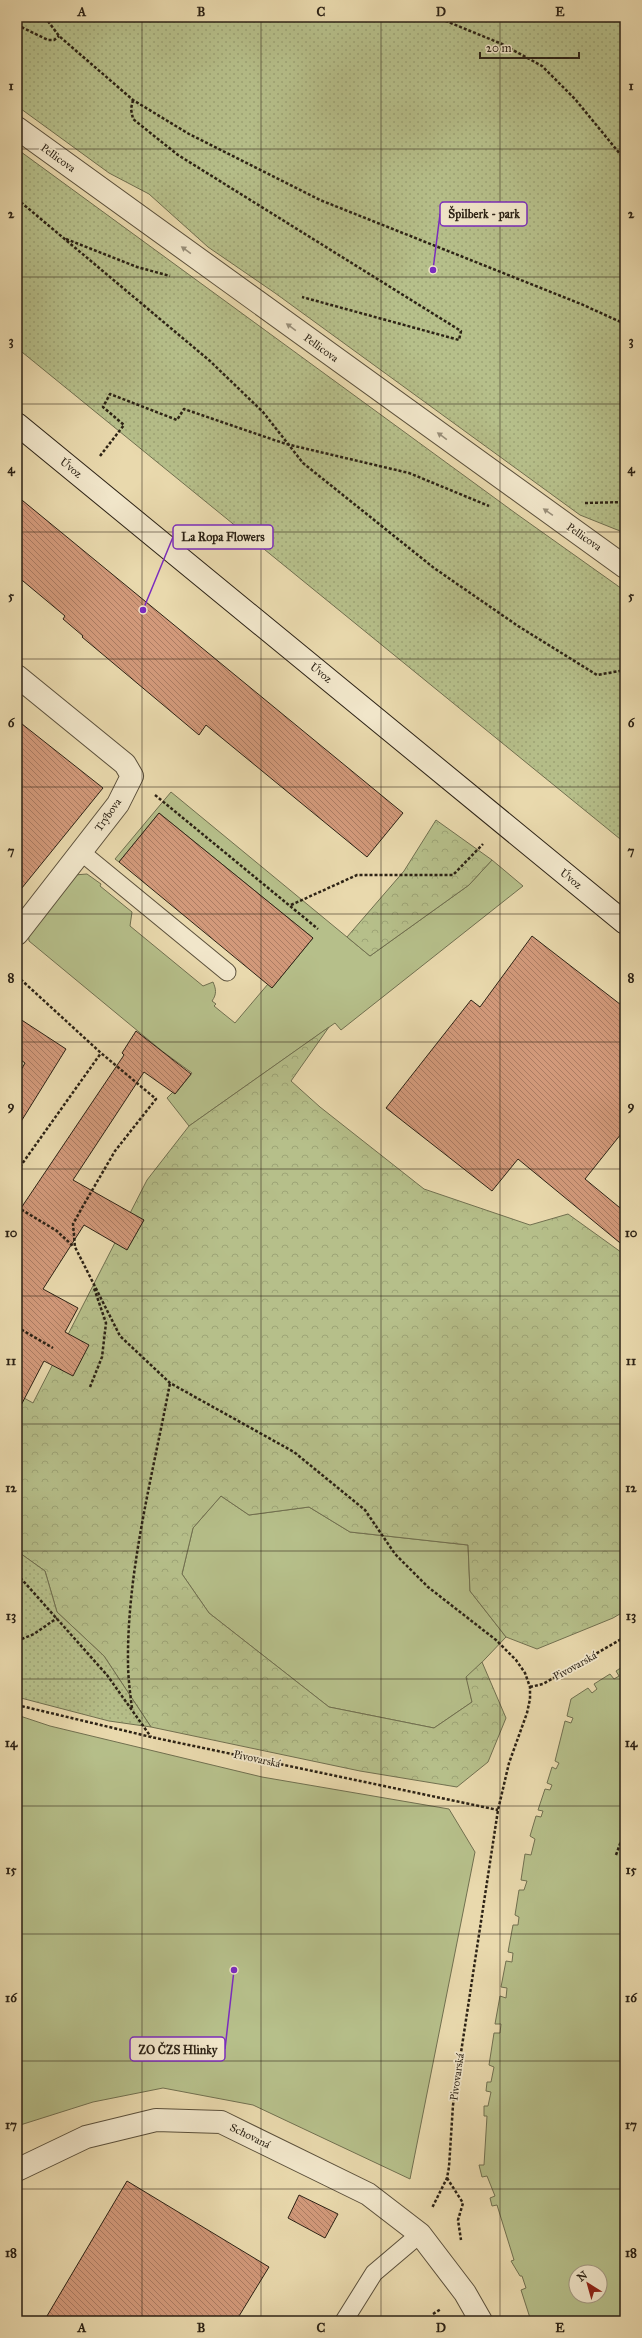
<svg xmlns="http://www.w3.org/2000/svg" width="642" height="2338" viewBox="0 0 642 2338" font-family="'IM FELL Great Primer',serif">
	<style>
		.green { fill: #b6bf8a; stroke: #717050; fill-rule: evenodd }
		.forest { fill: url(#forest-crowns); stroke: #717050 }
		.park { fill: url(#park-dots); stroke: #717050 }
		.building { fill: url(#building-back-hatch); stroke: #2c2215 }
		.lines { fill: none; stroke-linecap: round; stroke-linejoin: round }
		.service-casing { stroke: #5b503b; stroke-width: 19 }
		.minor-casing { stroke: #5b503b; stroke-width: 24 }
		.secondary-casing { stroke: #2c2215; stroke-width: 24 }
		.path { stroke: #2c2215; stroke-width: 2.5; stroke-dasharray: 3 2; stroke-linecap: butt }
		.service { stroke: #f1e6ca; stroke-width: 17 }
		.minor { stroke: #f1e6ca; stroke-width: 22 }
		.secondary { stroke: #f1e6ca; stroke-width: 22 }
		.oneway { fill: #988e79 }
		.grid { fill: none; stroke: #2c2215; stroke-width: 1; stroke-opacity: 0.55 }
		.labels { text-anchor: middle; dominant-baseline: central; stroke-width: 3.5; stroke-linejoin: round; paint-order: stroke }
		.street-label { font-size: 11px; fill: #2c2215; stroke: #f1e6ca }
		.leader { fill: none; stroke: #7b2cbf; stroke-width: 1.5 }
		.callout-dot { fill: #7b2cbf; stroke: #f1e6ca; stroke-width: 1.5 }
		.callout { fill: #f1e6ca; stroke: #7b2cbf; stroke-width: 1.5 }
		.callout-label { font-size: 12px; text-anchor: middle; font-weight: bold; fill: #2c2215 }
		.neatline { fill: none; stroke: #2c2215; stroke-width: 1.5 }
		.grid-label { font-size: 13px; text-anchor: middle; font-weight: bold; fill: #2c2215 }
	</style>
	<defs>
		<pattern id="forest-crowns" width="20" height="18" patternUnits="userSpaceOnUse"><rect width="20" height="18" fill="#b6bf8a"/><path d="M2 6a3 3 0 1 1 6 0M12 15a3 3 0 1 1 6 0" fill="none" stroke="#9da476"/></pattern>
		<pattern id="park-dots" width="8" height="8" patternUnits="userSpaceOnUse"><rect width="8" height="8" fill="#b6bf8a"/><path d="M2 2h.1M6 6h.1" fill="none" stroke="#9da476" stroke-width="1.8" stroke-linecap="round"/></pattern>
		<pattern id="building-back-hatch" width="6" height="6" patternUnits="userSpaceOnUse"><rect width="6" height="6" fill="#d2997a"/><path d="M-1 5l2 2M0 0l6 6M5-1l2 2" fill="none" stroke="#ab7c63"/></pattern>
	</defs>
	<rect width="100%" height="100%" fill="#e9d9ad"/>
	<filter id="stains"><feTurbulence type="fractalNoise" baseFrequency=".005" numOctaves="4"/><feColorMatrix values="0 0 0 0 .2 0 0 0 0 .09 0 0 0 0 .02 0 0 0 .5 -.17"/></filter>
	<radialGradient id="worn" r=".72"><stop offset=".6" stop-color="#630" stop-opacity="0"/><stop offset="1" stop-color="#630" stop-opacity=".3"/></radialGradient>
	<g class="green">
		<path d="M171,792L370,956L469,885L492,860L523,886L341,1030L335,1023L189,1126L167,1098L173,1092L175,1094L192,1073L162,1051L29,941L28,930L74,875L87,874L101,884L100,886L132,912L130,926L203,986L213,982C216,989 217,994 212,1001L216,1004L214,1006L235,1023L268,984L272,988L313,938L159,813L119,862L115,859Z"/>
		<polygon points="221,1496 249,1515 309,1507 350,1532 468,1545 470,1591 506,1637 467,1678 472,1702 434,1728 329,1707 209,1613 182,1574 193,1528"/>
		<path d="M625,1665V2321H531L521,2290L526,2288L522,2276H520L511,2261L514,2260L497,2205L492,2206L490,2198L495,2196L487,2176L482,2177L479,2165H484L487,2116H484V2106H488L491,2092L486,2091L487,2082H491L494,2067L489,2065L494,2033H500L501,2024H495L500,1996L506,1998L507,1988L501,1987L506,1961L512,1962L513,1953L508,1952L513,1925H518L519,1917L515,1915L519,1890H524L527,1881L521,1880L525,1854L531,1855L535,1839L530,1836L536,1816L541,1817L543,1811L538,1810L545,1789L550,1790L552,1785L547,1783L552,1767L556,1769L559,1763L555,1761L565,1721L571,1723L573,1718L567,1716L571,1699L588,1688L592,1693L597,1689L594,1684L610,1674L614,1679L619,1676L616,1671ZM576,2272H600V2296H576Z"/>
		<polygon points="17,1715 50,1726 262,1777 449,1809 475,1852 410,2179 253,2105 163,2088 93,2102 17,2126"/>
	</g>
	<g class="forest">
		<polygon points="436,820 492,860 469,885 370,956 347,937 404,871"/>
		<polygon points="329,1027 291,1081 320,1107 424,1189 530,1225 568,1214 625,1255 625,1611 613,1618 537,1649 506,1637 470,1591 468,1545 350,1532 309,1507 249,1515 221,1496 193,1528 182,1574 209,1613 329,1707 434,1728 472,1702 466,1677 482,1662 506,1718 488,1762 457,1787 360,1771 151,1727 104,1656 57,1612 45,1571 17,1551 17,1394 33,1403 147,1180 189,1126"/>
	</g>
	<g class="park">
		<polygon points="17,17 625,17 625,533 580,515 275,293 208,247 149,194 109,173 17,106"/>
		<polygon points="17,149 518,515 625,591 625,843 17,348"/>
		<polygon points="17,1551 45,1571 57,1612 104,1656 151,1727 109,1721 17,1697"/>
	</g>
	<g class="building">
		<polygon points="17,496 403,813 367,857 206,725 199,735 82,637 83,636 63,619 65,616 17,576"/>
		<polygon points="17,720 103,788 17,894"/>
		<polygon points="159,813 313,938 272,988 119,862"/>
		<polygon points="532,936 625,1008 625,1129 585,1179 625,1212 625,1247 518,1159 492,1191 386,1108 471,1000 480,1007"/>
		<polygon points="17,1017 66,1049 17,1128 17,1077 25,1063 17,1057"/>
		<polygon points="136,1031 191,1074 175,1094 144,1072 73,1180 144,1220 127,1250 84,1225 43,1289 78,1308 65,1332 89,1345 73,1376 44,1361 17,1413 17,1214 124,1055 122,1053"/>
		<polygon points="127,2181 269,2267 236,2321 44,2321"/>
		<polygon points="299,2195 338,2214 325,2238 288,2218"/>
	</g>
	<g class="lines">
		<defs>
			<g id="service">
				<polyline points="81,852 227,972"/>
				<polyline points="344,2321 374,2273 420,2234"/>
			</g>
			<g id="minor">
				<polyline points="17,128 625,567"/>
				<polyline points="17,676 125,764 132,776 118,804 17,934"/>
				<polyline points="17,2170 86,2137 156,2120 221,2122 368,2194 420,2234 465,2293 481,2321"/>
			</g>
			<polyline id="secondary" points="17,424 625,923"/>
		</defs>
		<use href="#service" class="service-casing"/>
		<use href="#minor" class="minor-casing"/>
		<use href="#secondary" class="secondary-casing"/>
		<g class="path">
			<polyline points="45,17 59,36 133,100 189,134 320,200 581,304 625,324"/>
			<polyline points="436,17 502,44 542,66 575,99 625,160"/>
			<polyline points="17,25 48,40 54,40 59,36"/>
			<polyline points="133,100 131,109 133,119 178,155 461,331 459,340 302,297"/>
			<polyline points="17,199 210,361 263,412 303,463 434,568 518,626 597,675 625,670"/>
			<polyline points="66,239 137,267 170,276"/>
			<polyline points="100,456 124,425 103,407 110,394 177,420 184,409 286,444 409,473 489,506"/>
			<polyline points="585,503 625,502"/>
			<polyline points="155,795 318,929"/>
			<polyline points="291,905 357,875 453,875 483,844"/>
			<polyline points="17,976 101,1053 156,1099 115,1151 83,1206 73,1224 75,1247 120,1336 170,1383 294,1452 365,1510 395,1554 428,1587 496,1640 516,1660 525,1673 530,1687 530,1699 527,1713 509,1763 498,1810 453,2105 449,2167 447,2178 432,2208"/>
			<polyline points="17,1171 101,1053"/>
			<polyline points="17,1207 57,1231 74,1247"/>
			<polyline points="17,1327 53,1348"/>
			<polyline points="90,1387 102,1357 106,1323 94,1288"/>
			<polyline points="17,1574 107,1675 151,1737"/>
			<polyline points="17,1641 34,1634 57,1618"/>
			<polyline points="530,1687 543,1684 625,1637"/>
			<polyline points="17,1705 151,1737 498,1810"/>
			<path d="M132,1708C130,1693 128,1677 128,1662C127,1570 153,1474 170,1383"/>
			<polyline points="616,1855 625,1830"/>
			<polyline points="447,2178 463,2203 458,2220 461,2240"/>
			<polyline points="433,2314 441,2309"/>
		</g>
		<use href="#service" class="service"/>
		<use href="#minor" class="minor"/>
		<use href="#secondary" class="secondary"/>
	</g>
	<defs><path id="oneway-solid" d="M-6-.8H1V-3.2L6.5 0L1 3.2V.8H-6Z"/></defs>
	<g class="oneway">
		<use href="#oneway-solid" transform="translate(186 250) rotate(-144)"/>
		<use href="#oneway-solid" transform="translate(291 327) rotate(-144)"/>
		<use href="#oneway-solid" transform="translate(442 436) rotate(-144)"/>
		<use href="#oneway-solid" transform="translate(548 512) rotate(-145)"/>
	</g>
	<path class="grid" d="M142,17V2321M261,17V2321M381,17V2321M500,17V2321M17,149H625M17,277H625M17,404H625M17,532H625M17,659H625M17,787H625M17,914H625M17,1042H625M17,1169H625M17,1296H625M17,1424H625M17,1551H625M17,1679H625M17,1806H625M17,1934H625M17,2061H625M17,2189H625"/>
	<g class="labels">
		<g class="street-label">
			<text transform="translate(58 158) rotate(36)">Pellicova</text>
			<text transform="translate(321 348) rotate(36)">Pellicova</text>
			<text transform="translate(71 468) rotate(39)">Úvoz</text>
			<text transform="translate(584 537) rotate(35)">Pellicova</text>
			<text transform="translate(321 673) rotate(39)">Úvoz</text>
			<text transform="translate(108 815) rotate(-55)">Trýbova</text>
			<text transform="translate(571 879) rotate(39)">Úvoz</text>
			<text transform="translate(575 1666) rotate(-29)">Pivovarská</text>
			<text transform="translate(257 1759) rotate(12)">Pivovarská</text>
			<text transform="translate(457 2077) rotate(-82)">Pivovarská</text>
			<text transform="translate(250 2136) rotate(26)">Schovaná</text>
		</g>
	</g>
	<path class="leader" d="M433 270L440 214M143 610L173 537M234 1970L225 2049"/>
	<g class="callout-dot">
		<circle cx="433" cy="270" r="4"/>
		<circle cx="143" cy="610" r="4"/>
		<circle cx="234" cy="1970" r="4"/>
	</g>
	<g class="callout">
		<rect x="440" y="202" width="87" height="24" rx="4"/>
		<rect x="173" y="525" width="100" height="24" rx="4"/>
		<rect x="130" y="2037" width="95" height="24" rx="4"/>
	</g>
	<g class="callout-label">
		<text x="484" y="218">Špilberk - park</text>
		<text x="223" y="541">La Ropa Flowers</text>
		<text x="178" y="2054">ZO ČZS Hlinky</text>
	</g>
	<rect width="642" height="2338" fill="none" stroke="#e9d9ad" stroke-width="44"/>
	<g transform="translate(588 2284) rotate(323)"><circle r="19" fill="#f1e6ca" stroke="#a29882"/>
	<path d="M0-3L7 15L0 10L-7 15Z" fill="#8f2418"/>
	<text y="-6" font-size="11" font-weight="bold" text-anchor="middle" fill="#2c2215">N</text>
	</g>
	<path d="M480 52v6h99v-6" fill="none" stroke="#2c2215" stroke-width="2"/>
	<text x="486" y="52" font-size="12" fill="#2c2215" stroke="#f1e6ca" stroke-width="3" paint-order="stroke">20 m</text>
	<rect x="22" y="22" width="598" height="2294" class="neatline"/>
	<g class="grid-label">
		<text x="82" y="16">A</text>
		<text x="201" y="16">B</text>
		<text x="321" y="16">C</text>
		<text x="441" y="16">D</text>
		<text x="560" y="16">E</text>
		<text x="11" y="90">1</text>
		<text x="631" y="90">1</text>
		<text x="11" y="218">2</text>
		<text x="631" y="218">2</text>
		<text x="11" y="345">3</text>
		<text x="631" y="345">3</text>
		<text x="11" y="473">4</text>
		<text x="631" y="473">4</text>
		<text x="11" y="600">5</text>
		<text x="631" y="600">5</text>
		<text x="11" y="727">6</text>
		<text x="631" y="727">6</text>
		<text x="11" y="855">7</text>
		<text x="631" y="855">7</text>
		<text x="11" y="982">8</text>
		<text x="631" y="982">8</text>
		<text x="11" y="1110">9</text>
		<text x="631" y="1110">9</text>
		<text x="11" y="1237">10</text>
		<text x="631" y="1237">10</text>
		<text x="11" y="1365">11</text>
		<text x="631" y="1365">11</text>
		<text x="11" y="1492">12</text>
		<text x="631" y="1492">12</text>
		<text x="11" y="1620">13</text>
		<text x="631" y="1620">13</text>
		<text x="11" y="1747">14</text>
		<text x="631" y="1747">14</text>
		<text x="11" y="1874">15</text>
		<text x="631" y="1874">15</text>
		<text x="11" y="2002">16</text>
		<text x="631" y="2002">16</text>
		<text x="11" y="2129">17</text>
		<text x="631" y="2129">17</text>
		<text x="11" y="2257">18</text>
		<text x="631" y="2257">18</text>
		<text x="82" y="2332">A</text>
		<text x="201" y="2332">B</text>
		<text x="321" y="2332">C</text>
		<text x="441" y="2332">D</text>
		<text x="560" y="2332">E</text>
	</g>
	<rect width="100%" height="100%" filter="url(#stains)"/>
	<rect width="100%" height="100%" fill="url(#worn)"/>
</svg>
